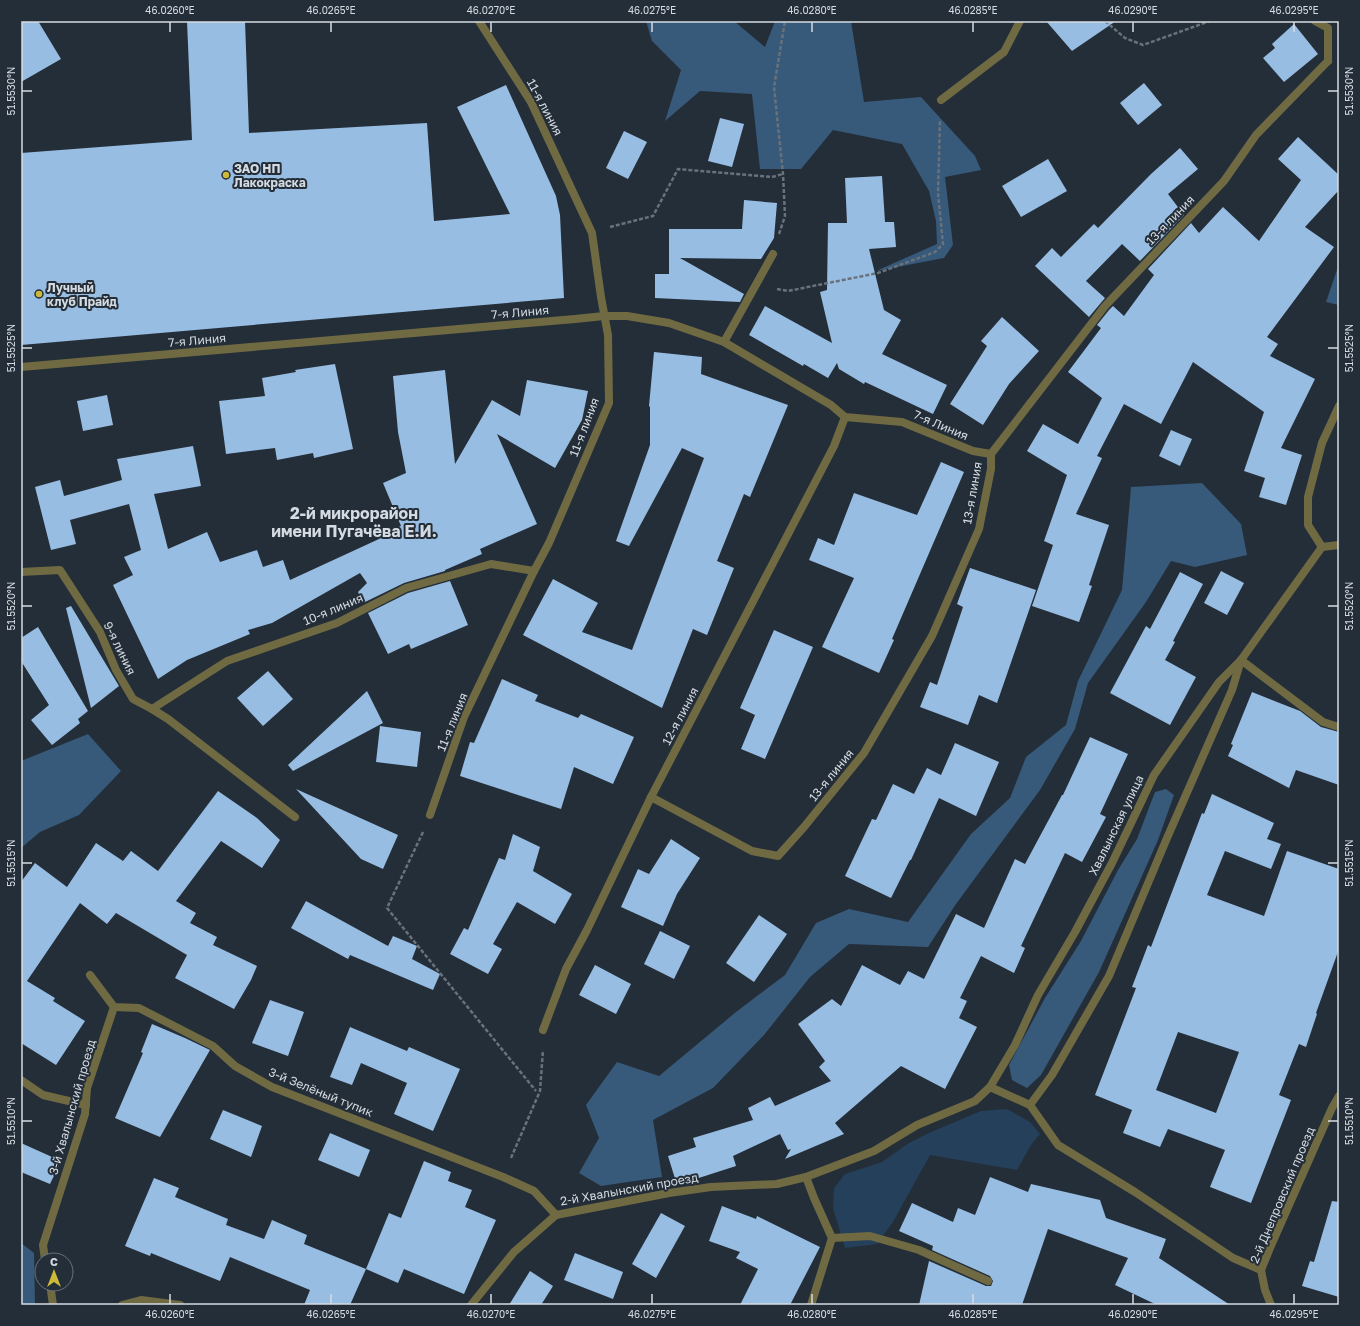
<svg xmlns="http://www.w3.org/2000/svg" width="1360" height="1326" viewBox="0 0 1360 1326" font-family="'Golos Text',sans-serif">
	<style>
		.green { fill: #25405a }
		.forest { fill: #37597a }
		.building { fill: #98bde3; fill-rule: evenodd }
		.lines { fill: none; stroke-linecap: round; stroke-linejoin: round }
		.path { stroke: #69727b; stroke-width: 2.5; stroke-dasharray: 4 2; stroke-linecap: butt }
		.service { stroke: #706a43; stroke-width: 8 }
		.minor { stroke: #706a43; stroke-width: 8 }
		.ticks { fill: none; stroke: #d5dbe2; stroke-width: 1.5 }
		.poi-dot { fill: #ccb939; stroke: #242e38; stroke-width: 1.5 }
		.labels { text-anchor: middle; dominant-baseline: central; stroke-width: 4; stroke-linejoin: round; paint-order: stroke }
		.street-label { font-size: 12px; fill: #d5dbe2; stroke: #242e38 }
		.poi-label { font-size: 12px; font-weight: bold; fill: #d5dbe2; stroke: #242e38; text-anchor: start }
		.district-label { font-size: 16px; font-weight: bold; fill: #d5dbe2; stroke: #242e38 }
		.neatline { fill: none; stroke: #d5dbe2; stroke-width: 1.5 }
		.ticks-label { font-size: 10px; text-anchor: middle; fill: #d5dbe2 }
	</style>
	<rect width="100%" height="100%" fill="#242e38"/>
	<polygon class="green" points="1007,1109 1030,1122 1040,1134 1031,1145 1017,1170 930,1155 893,1222 877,1244 845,1248 833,1208 834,1188 845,1174 882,1162 909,1143 931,1132 981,1111"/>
	<g class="forest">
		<polygon points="646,21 734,21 765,47 775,21 851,21 864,102 921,97 975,156 981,170 945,177 953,245 944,258 876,271 937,244 936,221 929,191 902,144 833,130 801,169 760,169 752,94 700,91 665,121 681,70 652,41"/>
		<polygon points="1339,264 1339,305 1326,302"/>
		<polygon points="1202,483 1241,524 1247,555 1195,567 1171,561 1146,602 1088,683 1075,729 1040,790 956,904 928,947 849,944 810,977 764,1035 713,1088 653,1120 662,1177 601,1186 579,1173 599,1138 586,1105 617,1062 659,1076 736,1012 785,975 816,923 849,909 908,922 971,834 1010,798 1026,757 1066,725 1078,681 1122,590 1131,487"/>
		<polygon points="88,734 121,771 79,815 40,832 21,848 21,761"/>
		<polygon points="1166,789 1174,795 1158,840 1099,972 1041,1075 1027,1088 1012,1080 1009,1065 1045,998 1081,941 1118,870 1137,839 1155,792"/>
		<polygon points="21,1243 34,1253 35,1305 21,1305"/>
	</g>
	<g class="building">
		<polygon points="21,21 38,21 61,59 21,82"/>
		<polygon points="187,21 245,21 249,133 427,123 434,221 510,214 457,107 506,85 556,196 560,215 564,298 21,345 21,153 192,140"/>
		<polygon points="1046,21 1116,21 1072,51"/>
		<polygon points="1294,24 1318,54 1284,82 1263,58 1275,48 1272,44"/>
		<polygon points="1144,83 1162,105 1138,125 1120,103"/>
		<polygon points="720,118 744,124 732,167 708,161"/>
		<polygon points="624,131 647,142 628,179 606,168"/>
		<polygon points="1298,137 1339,175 1339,190 1305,227 1334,247 1267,337 1278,344 1270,356 1315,379 1281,448 1302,455 1286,505 1259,497 1265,478 1244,471 1264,412 1193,362 1161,424 1124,404 1097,456 1102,458 1076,514 1109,525 1089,585 1092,586 1079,622 1032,606 1053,545 1044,541 1067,475 1027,451 1043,424 1078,444 1102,398 1068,372 1101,328 1097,325 1109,310 1113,306 1124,316 1154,275 1148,269 1191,223 1199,233 1223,207 1259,241 1301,180 1278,159"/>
		<polygon points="1180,148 1198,169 1168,194 1184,215 1140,261 1122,244 1086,281 1105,298 1089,317 1035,266 1052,248 1061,257 1094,224 1098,228 1151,174"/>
		<polygon points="1048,159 1067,191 1021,217 1002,186"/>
		<polygon points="882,176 885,222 894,222 896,247 869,249 884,310 901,320 882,354 947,385 933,414 865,382 864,384 839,369 837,363 828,378 804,364 803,366 749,335 765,306 832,343 820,292 827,290 828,223 847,223 845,178"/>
		<polygon points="744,200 777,203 774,238 761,259 680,258 744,294 740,302 655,298 655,274 669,274 669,229 742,229"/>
		<polygon points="1002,317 1039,351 1009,384 983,425 950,404 987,346 981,341"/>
		<polygon points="654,352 702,357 701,374 788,405 750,497 744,494 717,561 734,568 707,635 693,629 662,708 523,635 553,579 598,603 582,632 632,650 704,458 682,448 629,546 616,541 650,445 650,407 649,406"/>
		<polygon points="335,364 353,449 314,458 313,453 277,460 275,448 226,454 219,401 265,396 262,378 296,372 295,370"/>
		<polygon points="445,370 455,464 492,400 520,416 527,380 588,391 582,420 555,468 497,434 537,524 480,549 482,554 445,570 445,571 404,583 363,603 358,592 367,583 360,573 272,623 248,630 250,634 187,660 158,679 113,585 133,575 124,557 141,550 129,504 70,520 76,544 51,550 35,487 60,480 64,496 122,480 117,459 193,446 201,486 154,494 168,549 207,532 220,562 257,550 263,567 283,560 290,580 379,539 378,535 401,526 383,483 406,473 398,432 393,376"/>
		<polygon points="107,395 113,425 83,431 77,401"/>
		<polygon points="1171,430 1192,439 1180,466 1159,456"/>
		<polygon points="941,462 964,472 892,639 894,640 879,673 822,647 854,578 809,560 818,538 834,545 854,493 917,515"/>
		<polygon points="970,568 1036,590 997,703 979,695 968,725 920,707 930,682 937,685 963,607 957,604"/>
		<polygon points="1221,571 1244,583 1227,615 1204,603"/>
		<polygon points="1180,572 1203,584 1173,641 1175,642 1165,660 1196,677 1170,725 1110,693 1146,626 1150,629"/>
		<polygon points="450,581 468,625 411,649 409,644 388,654 368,613 408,593"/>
		<polygon points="71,606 119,686 91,708 66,608"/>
		<polygon points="38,627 88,711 78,719 80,723 52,745 31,720 49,705 21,661 21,638"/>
		<polygon points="774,630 813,647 765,759 741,749 755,715 740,708"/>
		<polygon points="268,671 293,699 263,726 237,698"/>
		<polygon points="502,679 538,695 535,701 578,718 581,714 634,737 613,784 574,767 561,809 460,776 470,742 474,743"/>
		<polygon points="367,691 383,723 293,771 288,765"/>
		<polygon points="1252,692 1300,711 1321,727 1339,732 1339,785 1296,770 1289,788 1228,756 1233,745 1231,744"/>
		<polygon points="380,726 421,732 417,767 376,762"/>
		<polygon points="1090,737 1128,754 1100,814 1106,817 1082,862 1065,853 1021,946 1025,948 1014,973 981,956 960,998 967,1001 959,1018 977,1027 945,1089 901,1066 835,1123 844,1134 785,1159 791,1149 788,1150 780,1134 733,1156 736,1166 677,1185 668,1156 696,1147 693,1138 753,1120 748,1108 770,1097 775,1106 831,1081 819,1067 825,1061 798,1024 832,999 841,1006 862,965 900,985 908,971 924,979 956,914 984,928 1015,859 1025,864 1062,795 1063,795"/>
		<polygon points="955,743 999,762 976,816 939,798 911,860 910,860 891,898 845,876 872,819 876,820 893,784 914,794 927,768 941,775"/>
		<polygon points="296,789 398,835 383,869 361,859"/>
		<polygon points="218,791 257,818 280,840 262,868 221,841 176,901 196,913 190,923 217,937 213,945 257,966 251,980 234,1009 175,978 187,955 116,913 107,924 80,903 27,981 55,998 53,1001 85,1021 56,1065 21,1043 21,882 35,863 67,887 96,843 123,861 131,851 158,871"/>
		<path d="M1212,794L1274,823L1267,839L1281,844L1271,869L1225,851L1207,895L1264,916L1287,851L1339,869V949L1316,1013L1317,1014L1306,1047L1299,1044L1279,1095L1291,1100L1251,1203L1210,1187L1225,1150L1168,1129L1160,1147L1123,1133L1132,1110L1095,1095L1136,988L1132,987L1148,945L1151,947L1202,813L1204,814ZM1178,1032L1239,1052L1216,1113L1156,1090Z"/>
		<polygon points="513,834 540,847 533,871 572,894 555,924 517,902 493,944 502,949 488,974 450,954 464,928 468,930 499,858 505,860"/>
		<polygon points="671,839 700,858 677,894 663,926 621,907 638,869 649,874"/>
		<polygon points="306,901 388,946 393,936 417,946 412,959 440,974 433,990 350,955 348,959 291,928"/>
		<polygon points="759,915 787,934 754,982 726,963"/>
		<polygon points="660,931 690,946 674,979 644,964"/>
		<polygon points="595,965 631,984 616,1014 579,995"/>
		<polygon points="270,1000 304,1012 288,1056 252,1043"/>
		<polygon points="152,1024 185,1038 210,1050 160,1137 115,1118 143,1053 141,1052"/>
		<polygon points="350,1027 407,1051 409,1047 460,1069 433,1131 394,1114 407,1083 361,1063 352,1085 330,1077"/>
		<polygon points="223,1110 262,1126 251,1157 210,1139"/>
		<polygon points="330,1133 370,1150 359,1177 318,1160"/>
		<polygon points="21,1143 61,1161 50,1184 21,1172"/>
		<polygon points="424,1161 451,1172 448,1181 472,1190 465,1207 496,1220 464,1294 404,1269 398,1283 366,1269 389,1213 401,1218"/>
		<polygon points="990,1177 1028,1192 1031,1184 1100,1200 1106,1218 1166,1239 1159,1258 1230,1305 1157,1305 1115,1285 1128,1258 1048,1229 1022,1305 919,1305 929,1261 986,1286 991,1286 993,1281 990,1276 932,1250 933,1246 899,1231 912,1203 953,1222 958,1208 975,1215"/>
		<polygon points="154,1178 179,1188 175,1197 228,1219 226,1225 264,1239 272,1220 307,1235 304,1244 366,1269 350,1305 304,1305 310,1290 230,1257 220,1281 151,1253 150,1256 125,1246"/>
		<polygon points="1332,1201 1339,1202 1339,1297 1302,1286 1310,1261 1314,1262"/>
		<polygon points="722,1206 756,1219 757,1216 820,1247 790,1305 740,1305 758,1269 736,1258 740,1252 709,1241"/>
		<polygon points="661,1213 685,1226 656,1278 632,1264"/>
		<polygon points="575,1253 623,1272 613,1299 564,1280"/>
		<polygon points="530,1271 553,1286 541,1305 509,1305"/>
	</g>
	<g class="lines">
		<g class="path">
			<polyline points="1105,21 1125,38 1143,45 1210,21"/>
			<polyline points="610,227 653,216 678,169 772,177 783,174"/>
			<polyline points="779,234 785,216 783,174 774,87 785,21"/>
			<polyline points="777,289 788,291 878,273 935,252 943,244 938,193 940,120"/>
			<polyline points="423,832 387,908 536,1091"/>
			<polyline points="511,1158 540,1091 543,1050"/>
		</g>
		<g class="service">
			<polyline points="1315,21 1328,28 1328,61"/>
			<polyline points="941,100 1004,52 1020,21"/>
			<polyline points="724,342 773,254"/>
			<polyline points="152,709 168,719 295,817"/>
			<polyline points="1030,1105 1052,1075 1109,976 1167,838 1232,690 1241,660"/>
			<polyline points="832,1238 870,1236 919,1250 988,1281"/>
		</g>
		<g class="minor">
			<polyline points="21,367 575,319 604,316 627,316 669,323 724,342 831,405 845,417 902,422 973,451 991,454"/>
			<polyline points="1322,547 1339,545"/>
			<polyline points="21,572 60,570 100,632 116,670 133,699 152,709 227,661 337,623 406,588 491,564 534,571"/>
			<polyline points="1241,660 1323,722 1339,727"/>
			<polyline points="651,797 752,851 778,856 804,827 864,753 932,636 979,529 991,469 991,454 1105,306 1224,181 1256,135 1328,61"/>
			<polyline points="430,815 464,717 534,571 549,543 609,403 608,335 601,297 592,233 531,102 479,21"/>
			<polyline points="90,975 114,1007 139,1008 213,1046 235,1066 272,1087 503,1177 534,1191 556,1215"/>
			<polyline points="543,1030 566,969 587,930 651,797 834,446 845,417"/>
			<polyline points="21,1080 43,1095 86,1105"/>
			<polyline points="990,1087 1030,1105 1058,1145 1135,1192 1233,1258 1261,1270"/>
			<polyline points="806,1177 814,1198 832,1238 811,1305"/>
			<polyline points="45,1260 43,1245 85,1114 87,1088 114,1007"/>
			<polyline points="50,1284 53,1305"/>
			<polyline points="122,1305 141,1300 180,1305"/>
			<polyline points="471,1305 514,1252 556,1215 669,1193 711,1187 777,1184 806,1177 874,1151 917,1125 975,1101 990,1087 1015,1045 1038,995 1075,932 1112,863 1154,775 1219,682 1241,660 1322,547 1308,525 1308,497 1322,443 1339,406"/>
			<polyline points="1271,1305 1265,1290 1261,1270 1270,1248 1332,1108 1339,1096"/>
		</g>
	</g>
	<path class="ticks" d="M170,22V32M331,22V32M491,22V32M652,22V32M812,22V32M973,22V32M1133,22V32M1294,22V32M22,91H32M1328,91H1338M22,348H32M1328,348H1338M22,606H32M1328,606H1338M22,863H32M1328,863H1338M22,1121H32M1328,1121H1338M170,1294V1304M331,1294V1304M491,1294V1304M652,1294V1304M812,1294V1304M973,1294V1304M1133,1294V1304M1294,1294V1304"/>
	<g class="poi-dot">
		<circle cx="226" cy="175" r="4"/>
		<circle cx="39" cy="294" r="4"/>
	</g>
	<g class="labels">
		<g class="street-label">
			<text transform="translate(545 107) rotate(62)">11-я линия</text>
			<text transform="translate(1170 220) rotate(-46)">13-я линия</text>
			<text transform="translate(520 312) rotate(-5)">7-я Линия</text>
			<text transform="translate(197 340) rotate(-5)">7-я Линия</text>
			<text transform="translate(941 425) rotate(23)">7-я Линия</text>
			<text transform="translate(584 427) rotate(-69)">11-я линия</text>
			<text transform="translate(972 493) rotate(-80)">13-я линия</text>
			<text transform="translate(333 609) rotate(-23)">10-я линия</text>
			<text transform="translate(120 648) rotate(64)">9-я линия</text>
			<text transform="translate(680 716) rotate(-62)">12-я линия</text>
			<text transform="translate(452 722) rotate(-68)">11-я линия</text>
			<text transform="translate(831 775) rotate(-51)">13-я линия</text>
			<text transform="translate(1116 825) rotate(-64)">Хвалынская улица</text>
			<text transform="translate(321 1092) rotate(22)">3-й Зелёный тупик</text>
			<text transform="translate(72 1107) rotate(-74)">3-й Хвалынский проезд</text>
			<text transform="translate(629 1189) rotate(-10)">2-й Хвалынский проезд</text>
			<text transform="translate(1282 1195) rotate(-67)">2-й Днепровский проезд</text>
		</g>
		<g class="poi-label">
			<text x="234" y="168">ЗАО НП<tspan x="234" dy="14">Лакокраска</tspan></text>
			<text x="47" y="287">Лучный<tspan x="47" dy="14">клуб Прайд</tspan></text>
		</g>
		<g class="district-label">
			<text x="354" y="513">2-й микрорайон<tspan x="354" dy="18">имени Пугачёва Е.И.</tspan></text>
		</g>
	</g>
	<rect width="1360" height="1326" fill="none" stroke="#242e38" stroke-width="44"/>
	<g transform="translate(54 1272)"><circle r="19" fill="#242e38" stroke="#6b737c"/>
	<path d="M0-3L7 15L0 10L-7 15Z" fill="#ccb939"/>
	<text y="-6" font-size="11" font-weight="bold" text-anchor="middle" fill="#d5dbe2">С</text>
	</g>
	<rect x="22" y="22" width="1316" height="1282" class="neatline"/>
	<g class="ticks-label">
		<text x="170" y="14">46.0260°E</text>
		<text x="331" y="14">46.0265°E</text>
		<text x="491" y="14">46.0270°E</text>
		<text x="652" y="14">46.0275°E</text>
		<text x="812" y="14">46.0280°E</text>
		<text x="973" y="14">46.0285°E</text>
		<text x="1133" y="14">46.0290°E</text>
		<text x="1294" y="14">46.0295°E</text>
		<text transform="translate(11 91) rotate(-90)" y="4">51.5530°N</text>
		<text transform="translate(1349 91) rotate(-90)" y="4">51.5530°N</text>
		<text transform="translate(11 348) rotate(-90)" y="4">51.5525°N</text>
		<text transform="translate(1349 348) rotate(-90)" y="4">51.5525°N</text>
		<text transform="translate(11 606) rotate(-90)" y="4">51.5520°N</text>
		<text transform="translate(1349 606) rotate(-90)" y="4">51.5520°N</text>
		<text transform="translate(11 863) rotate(-90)" y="4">51.5515°N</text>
		<text transform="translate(1349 863) rotate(-90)" y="4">51.5515°N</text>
		<text transform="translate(11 1121) rotate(-90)" y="4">51.5510°N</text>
		<text transform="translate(1349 1121) rotate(-90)" y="4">51.5510°N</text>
		<text x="170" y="1318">46.0260°E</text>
		<text x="331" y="1318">46.0265°E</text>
		<text x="491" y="1318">46.0270°E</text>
		<text x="652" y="1318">46.0275°E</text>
		<text x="812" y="1318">46.0280°E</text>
		<text x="973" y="1318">46.0285°E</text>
		<text x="1133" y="1318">46.0290°E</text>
		<text x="1294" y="1318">46.0295°E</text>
	</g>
</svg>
